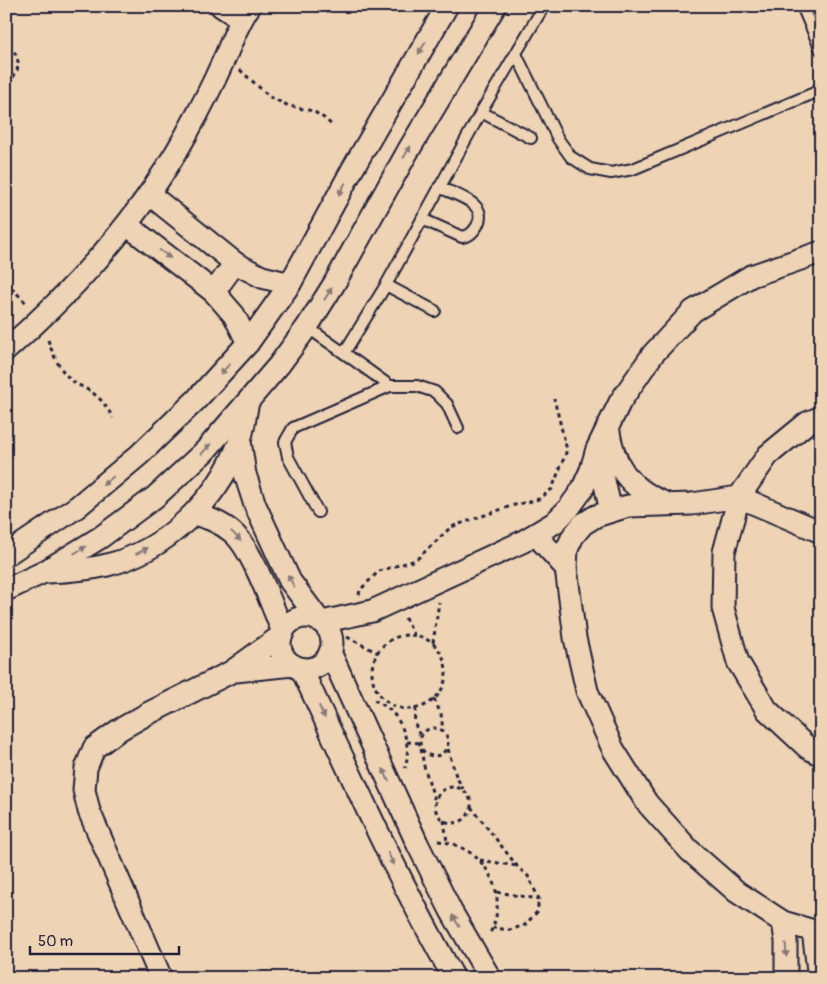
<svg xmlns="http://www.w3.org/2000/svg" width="827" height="984" viewBox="0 0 827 984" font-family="Pangolin,sans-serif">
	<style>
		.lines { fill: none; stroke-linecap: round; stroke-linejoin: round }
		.lane-casing { stroke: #22223b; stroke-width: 14 }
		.street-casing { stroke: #22223b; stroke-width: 25 }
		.path { stroke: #22223b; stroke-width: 3; stroke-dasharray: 4 4; stroke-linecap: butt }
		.lane { stroke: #eed3b5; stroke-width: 10 }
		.street { stroke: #eed3b5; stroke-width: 21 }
		.oneway { fill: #887a78 }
	</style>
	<rect width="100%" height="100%" fill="#eed3b5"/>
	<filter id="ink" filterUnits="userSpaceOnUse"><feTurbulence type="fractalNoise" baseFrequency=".02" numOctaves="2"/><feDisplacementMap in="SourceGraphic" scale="10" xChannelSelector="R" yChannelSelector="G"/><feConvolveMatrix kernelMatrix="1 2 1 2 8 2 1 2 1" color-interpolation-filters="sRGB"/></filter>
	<g filter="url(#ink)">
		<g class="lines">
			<defs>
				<g id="lane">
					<polyline points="802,6 821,50"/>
					<polyline points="516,54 558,139 571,157 590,169 611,173 633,169 814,93 821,87"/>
					<polyline points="481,112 531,138"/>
					<path d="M422,219L462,237C470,236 473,232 477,226C490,203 455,195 439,187"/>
					<polyline points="386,285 435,311"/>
					<polyline points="307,327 344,353"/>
					<polyline points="390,386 344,353 386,285 481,112 544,6"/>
					<polyline points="318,512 288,457 285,442 293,428 390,386 417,386 435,392 447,404 458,428"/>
				</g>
				<g id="street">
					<polyline points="221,6 241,19"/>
					<polyline points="149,194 235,263 262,277 290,284"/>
					<polyline points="127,225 214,292 234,315 248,343"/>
					<polyline points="214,292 235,263"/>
					<path d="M6,350C77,288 140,218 186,135C200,110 213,84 225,57C233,39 238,22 250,6"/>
					<polyline points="821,417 807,423 768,455 739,497 724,552 723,608 738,662 767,710 808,748 821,755"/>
					<path d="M608,426C613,465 628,488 665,503"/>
					<polyline points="240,441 245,474 255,505 290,581 319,620"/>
					<polyline points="597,450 611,511"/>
					<path d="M194,514C208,518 220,522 232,532C252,548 272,606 283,632"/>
					<polyline points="821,532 739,497 692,504 628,506 596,516 583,524 573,536 567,549 566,568 575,638 587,691 613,749 647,803 689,850 737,892 783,922 821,933"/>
					<polyline points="536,535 566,568"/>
					<polyline points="6,555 77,507 139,455 196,400 248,343 290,284 352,170 447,6"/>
					<path d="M47,572C67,571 87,570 107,565C166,551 218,499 239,443C244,430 245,415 248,402"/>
					<polyline points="6,590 44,572 101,537 155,497 205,451 279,365 307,327 334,284 408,151 495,6"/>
					<circle cx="306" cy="643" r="26"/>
					<polyline points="322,622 372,611 522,542 554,523 569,508 582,490 591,470 597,449 620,402 653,354 693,311 751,276 821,252"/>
					<polyline points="330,652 417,843 451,911 490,978"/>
					<path d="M301,668C350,773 397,878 454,978"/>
					<polyline points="236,671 293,665"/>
					<polyline points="783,922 786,941 786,978"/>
					<polyline points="813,931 819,978"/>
					<polyline points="161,978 89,811 84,790 86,768 94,748 119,730 147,714 231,672 282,635"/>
				</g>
			</defs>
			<use href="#lane" class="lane-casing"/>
			<use href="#street" class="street-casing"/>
			<g class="path">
				<path d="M6,50L15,53C22,67 16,75 6,85"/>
				<polyline points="240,70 270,97 289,106 313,111 324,118 333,126"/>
				<polyline points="6,282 28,305"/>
				<path d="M48,340C53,355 59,369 71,380C77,385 84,387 91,392C101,398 107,407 113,418"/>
				<polyline points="359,595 360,590 379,571 416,560 451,527 511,506 539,499 552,489 567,450 554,399"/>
				<polyline points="405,618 414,635"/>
				<circle cx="409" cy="672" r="37"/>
				<polyline points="347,637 378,653"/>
				<polyline points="433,643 439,602"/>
				<polyline points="434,699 441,714 443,731"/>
				<path d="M374,700C380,703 387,707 391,711C405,726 411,748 405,768"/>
				<path d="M416,708C413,720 415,727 421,737"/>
				<circle cx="434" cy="742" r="14"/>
				<polyline points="407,742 420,743"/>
				<polyline points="421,749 424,766 435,801"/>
				<polyline points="448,749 456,776 463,789"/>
				<circle cx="453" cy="805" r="18"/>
				<polyline points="471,807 517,866 528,876 539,899 537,912 525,925 510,930 493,928"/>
				<polyline points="444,820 447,842"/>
				<path d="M438,841C484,845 512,894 489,935"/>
				<polyline points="480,860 517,866"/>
				<polyline points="497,892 538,899"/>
			</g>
			<use href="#lane" class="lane"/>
			<use href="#street" class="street"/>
		</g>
		<defs><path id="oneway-solid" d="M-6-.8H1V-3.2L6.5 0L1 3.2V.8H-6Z" transform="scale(1.25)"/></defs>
		<g class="oneway">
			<use href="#oneway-solid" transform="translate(422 48) rotate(121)"/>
			<use href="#oneway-solid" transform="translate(407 152) rotate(-60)"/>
			<use href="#oneway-solid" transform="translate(342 189) rotate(119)"/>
			<use href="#oneway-solid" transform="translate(165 254) rotate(37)"/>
			<use href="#oneway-solid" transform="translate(328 294) rotate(-58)"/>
			<use href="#oneway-solid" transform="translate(225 369) rotate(133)"/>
			<use href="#oneway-solid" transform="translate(206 449) rotate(-47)"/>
			<use href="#oneway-solid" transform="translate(108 481) rotate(140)"/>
			<use href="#oneway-solid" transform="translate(236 536) rotate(46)"/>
			<use href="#oneway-solid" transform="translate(80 550) rotate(-31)"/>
			<use href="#oneway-solid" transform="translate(142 551) rotate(-27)"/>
			<use href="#oneway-solid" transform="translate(291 581) rotate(-119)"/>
			<use href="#oneway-solid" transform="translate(322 712) rotate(65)"/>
			<use href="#oneway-solid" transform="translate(386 775) rotate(-114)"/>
			<use href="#oneway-solid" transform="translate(391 859) rotate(63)"/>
			<use href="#oneway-solid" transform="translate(456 921) rotate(-120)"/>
			<use href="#oneway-solid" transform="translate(786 950) rotate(87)"/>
		</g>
	</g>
	<rect width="827" height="984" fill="none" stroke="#eed3b5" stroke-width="25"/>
	<rect x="12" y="12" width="802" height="959" fill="none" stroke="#22223b" stroke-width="2" filter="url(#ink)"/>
	<path d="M30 946v8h149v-8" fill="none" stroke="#22223b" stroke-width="2.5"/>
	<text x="38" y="946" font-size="15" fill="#22223b" stroke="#eed3b5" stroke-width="4" paint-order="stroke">50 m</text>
</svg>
